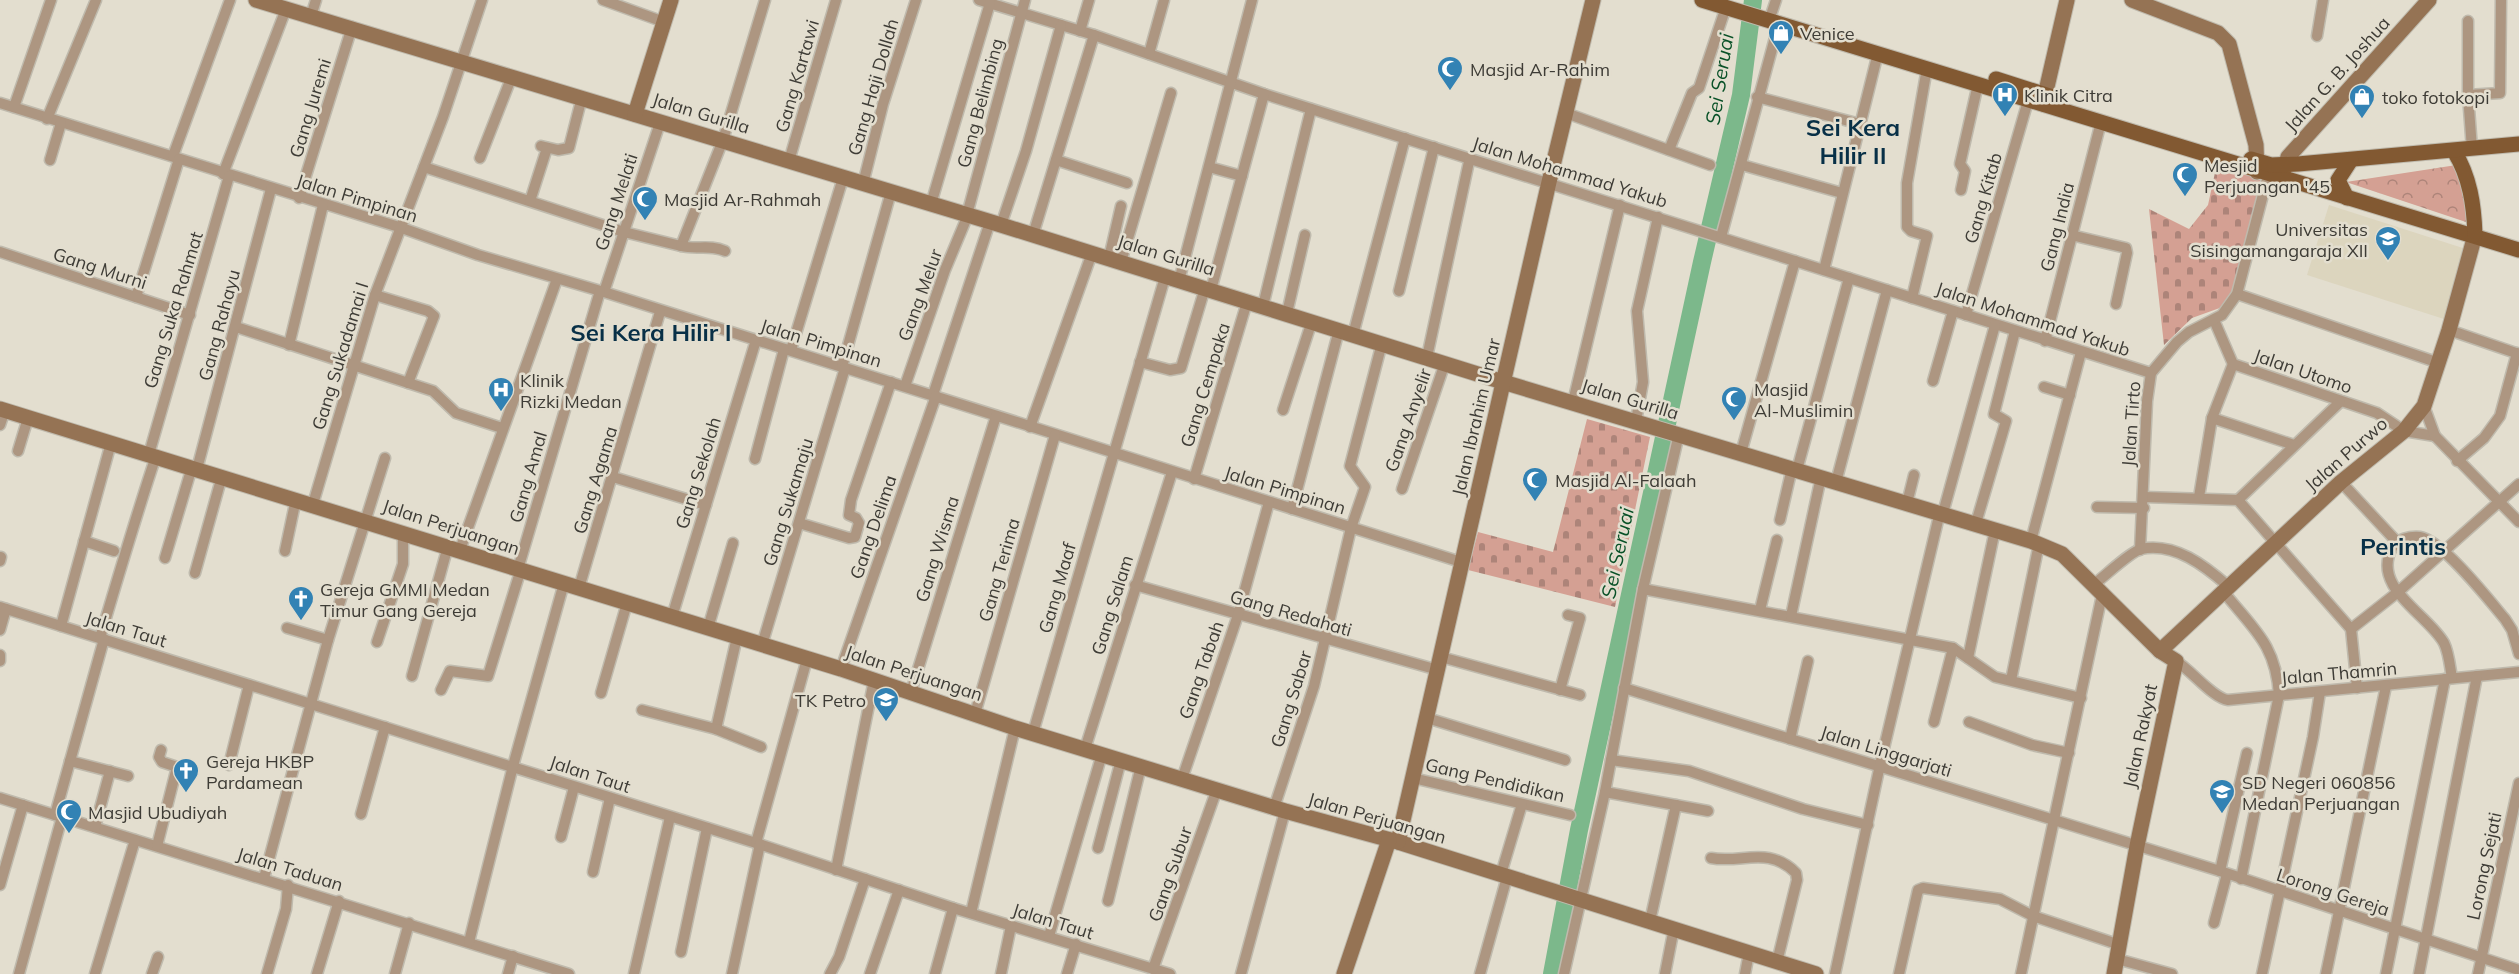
<svg xmlns="http://www.w3.org/2000/svg" width="2519" height="974" viewBox="0 0 2519 974" font-family="Mulish,sans-serif">
	<style>
		.built { fill: #dcd5be }
		.cemetery { fill: url(#cemetery-stones) }
		.park { fill: url(#park-crowns) }
		.lines { fill: none; stroke-linecap: round; stroke-linejoin: round }
		.river { stroke: #7cb88b; stroke-width: 18 }
		.street-casing { stroke: #bfbaad; stroke-width: 13 }
		.secondary-casing { stroke: #bfbaad; stroke-width: 17 }
		.primary-casing { stroke: #bfbaad; stroke-width: 17 }
		.street { stroke: #ad9681; stroke-width: 10 }
		.secondary { stroke: #957354; stroke-width: 15 }
		.primary { stroke: #825932; stroke-width: 15 }
		.labels { text-anchor: middle; dominant-baseline: central; stroke-width: 5; stroke-linejoin: round; paint-order: stroke }
		.poi-label { font-size: 18px; fill: #3e3c36; stroke: #e3decf; text-anchor: start }
		.street-label { font-size: 18px; fill: #3e3c36; stroke: #e3decf }
		.water-label { font-size: 20px; font-style: italic; fill: #085127; stroke: #e3decf }
		.district-label { font-size: 24px; font-weight: bold; fill: #083047; stroke: #e3decf }
	</style>
	<defs>
		<pattern id="cemetery-stones" width="16" height="16" patternUnits="userSpaceOnUse" patternTransform="scale(1.5)"><rect width="16" height="16" fill="#d4a093"/><path d="M2 7V4a2 2 0 0 1 4 0v3zM10 15v-3a2 2 0 0 1 4 0v3z" fill="#ad8479"/></pattern>
		<pattern id="park-crowns" width="20" height="18" patternUnits="userSpaceOnUse" patternTransform="scale(1.5)"><rect width="20" height="18" fill="#d4a093"/><path d="M2 6a3 3 0 1 1 6 0M12 15a3 3 0 1 1 6 0" fill="none" stroke="#ad8479"/></pattern>
	</defs>
	<rect width="100%" height="100%" fill="#e3decf"/>
	<polygon class="built" points="2329,205 2469,250 2447,320 2307,275"/>
	<g class="cemetery">
		<polygon points="2216,168 2262,178 2228,305 2192,318 2164,345 2149,209 2189,229 2208,205"/>
		<polygon points="1587,419 1650,437 1615,607 1468,570 1478,532 1553,552"/>
	</g>
	<polygon class="park" points="2463,164 2469,223 2346,182"/>
	<g class="lines">
		<polyline class="river" points="1552,974 1579,830 1702,262 1741,95 1753,0"/>
		<defs>
			<g id="street">
				<polyline points="603,0 664,22"/>
				<polyline points="979,0 1094,35 1264,94 2151,373"/>
				<polyline points="1772,12 1776,0"/>
				<polyline points="311,16 316,0"/>
				<polyline points="2468,21 2468,95 2472,149"/>
				<polyline points="1080,31 1089,0"/>
				<polyline points="2317,36 2323,0"/>
				<polyline points="1149,54 1164,0"/>
				<polyline points="2468,95 2500,93 2501,0"/>
				<polyline points="1757,97 1860,124"/>
				<polyline points="0,103 399,227 478,255 604,292 1461,562"/>
				<polyline points="14,107 51,0"/>
				<polyline points="1566,113 1710,165"/>
				<polyline points="47,119 96,0"/>
				<polyline points="541,146 558,150 569,148 582,97"/>
				<polyline points="1669,150 1692,93 1699,88 1726,7"/>
				<polyline points="173,156 230,0"/>
				<polyline points="480,158 512,76"/>
				<polyline points="50,160 61,123"/>
				<polyline points="1056,160 1127,183"/>
				<polyline points="789,161 836,0"/>
				<polyline points="1742,165 1842,193"/>
				<polyline points="424,167 624,232 681,246 723,140 765,0"/>
				<polyline points="1209,167 1242,176"/>
				<polyline points="223,174 286,9"/>
				<polyline points="863,184 883,104 916,0"/>
				<polyline points="1961,190 1965,171 1960,164 1978,84"/>
				<polyline points="299,198 352,27"/>
				<polyline points="530,201 547,148"/>
				<polyline points="931,204 990,3"/>
				<polyline points="1001,225 1026,151 1061,25"/>
				<polyline points="1033,235 1094,35"/>
				<polyline points="2071,235 2126,248 2127,253 2116,304"/>
				<polyline points="1721,237 1779,23"/>
				<path d="M681,246C698,250 709,244 725,251"/>
				<polyline points="0,252 190,315"/>
				<polyline points="1109,258 1121,206"/>
				<polyline points="1121,262 1171,93"/>
				<polyline points="1824,270 1878,53"/>
				<polyline points="1179,281 1252,0"/>
				<polyline points="1211,290 1264,94"/>
				<polyline points="1399,291 1434,147"/>
				<polyline points="604,292 660,123"/>
				<polyline points="2237,294 2439,363"/>
				<polyline points="375,295 428,311 434,316 408,383"/>
				<polyline points="136,297 179,159"/>
				<polyline points="1912,298 1927,236 1911,231 1907,227 1907,183 1927,68"/>
				<polyline points="1263,306 1311,109"/>
				<polyline points="1287,313 1305,235"/>
				<polyline points="1966,315 2030,94"/>
				<polyline points="2214,320 2233,364 2377,413 2404,431 2435,436"/>
				<polyline points="236,327 433,391 456,413 502,428"/>
				<polyline points="2449,330 2519,354"/>
				<polyline points="1353,335 1405,138"/>
				<polyline points="2045,341 2101,122"/>
				<polyline points="289,345 323,205"/>
				<polyline points="791,350 843,178"/>
				<polyline points="1427,357 1470,157"/>
				<polyline points="1140,362 1170,370 1181,368 1205,288"/>
				<polyline points="842,367 891,192"/>
				<polyline points="1933,381 1953,311"/>
				<polyline points="905,386 945,270 965,222 1025,0"/>
				<polyline points="2044,387 2070,395"/>
				<polyline points="933,395 990,222"/>
				<polyline points="1573,402 1620,205"/>
				<polyline points="2424,406 2435,436 2519,522"/>
				<polyline points="1283,410 1312,321"/>
				<polyline points="2212,418 2294,445"/>
				<polyline points="1636,421 1643,382 1637,311 1658,217"/>
				<polyline points="0,425 5,410"/>
				<polyline points="1030,427 1092,253"/>
				<polyline points="18,451 28,418"/>
				<polyline points="1741,453 1795,261"/>
				<polyline points="149,454 229,176"/>
				<polyline points="755,459 784,349"/>
				<polyline points="2457,461 2484,438 2500,416 2517,353"/>
				<polyline points="197,469 271,189"/>
				<polyline points="1797,470 1849,278"/>
				<polyline points="613,477 706,505"/>
				<polyline points="1194,479 1247,302"/>
				<polyline points="1836,482 1887,290"/>
				<polyline points="2341,482 2397,542"/>
				<polyline points="1402,489 1445,363"/>
				<polyline points="2144,497 2238,500 2351,629 2357,688"/>
				<polyline points="2199,497 2212,418 2233,364"/>
				<polyline points="2238,500 2340,402"/>
				<polyline points="1907,503 1914,475"/>
				<polyline points="313,504 375,295 443,117 482,0"/>
				<polyline points="2097,507 2144,508"/>
				<polyline points="1292,509 1339,330"/>
				<polyline points="1943,513 1995,325"/>
				<polyline points="1780,520 1792,468"/>
				<polyline points="799,523 849,538 855,537 859,523 856,518 849,515 851,500 891,382"/>
				<polyline points="1976,523 2006,421 1994,414 2015,331"/>
				<polyline points="84,541 114,551"/>
				<polyline points="2031,541 2081,352"/>
				<polyline points="460,550 557,279"/>
				<polyline points="2140,550 2147,401 2151,373 2177,342 2189,332 2222,315 2237,294 2270,168"/>
				<polyline points="285,551 296,499"/>
				<polyline points="165,558 192,467"/>
				<polyline points="0,561 1,557"/>
				<polyline points="518,569 600,291"/>
				<polyline points="195,573 222,476"/>
				<polyline points="1135,585 1438,670"/>
				<path d="M2093,585C2104,577 2130,552 2141,549C2175,542 2205,566 2228,586"/>
				<polyline points="579,588 660,312"/>
				<polyline points="1643,589 1953,648 1995,677 2081,698"/>
				<path d="M2223,591C2253,629 2276,644 2279,695L2241,879"/>
				<polyline points="0,607 756,843 953,908 1170,974"/>
				<polyline points="1760,610 1777,540"/>
				<polyline points="1791,616 1821,477"/>
				<polyline points="672,617 756,340"/>
				<polyline points="61,626 111,443"/>
				<polyline points="287,628 328,640"/>
				<polyline points="708,628 733,543"/>
				<polyline points="2351,629 2398,592 2519,484"/>
				<polyline points="0,630 6,609"/>
				<path d="M100,638C118,577 136,516 156,456"/>
				<polyline points="377,642 403,564 403,532"/>
				<polyline points="762,645 845,368"/>
				<polyline points="0,655 0,661"/>
				<polyline points="1441,657 1580,695"/>
				<polyline points="1968,658 1995,530"/>
				<path d="M2176,661C2192,671 2213,698 2228,700L2519,672"/>
				<polyline points="841,669 936,396"/>
				<polyline points="412,676 448,546"/>
				<path d="M2452,678C2450,667 2449,653 2444,643C2428,614 2371,588 2392,548C2397,539 2410,536 2420,537C2442,540 2489,600 2505,619L2512,630L2519,654"/>
				<polyline points="2011,680 2039,544"/>
				<polyline points="1624,688 2220,871 2519,970"/>
				<polyline points="441,690 450,671 488,676 521,569"/>
				<polyline points="1560,690 1580,618 1568,615"/>
				<polyline points="911,692 996,416"/>
				<polyline points="601,693 627,603"/>
				<polyline points="642,710 716,729 737,637"/>
				<polyline points="975,714 1055,435"/>
				<polyline points="1427,718 1565,760"/>
				<polyline points="1934,722 1953,648"/>
				<polyline points="1969,722 2032,745 2069,753"/>
				<polyline points="716,729 761,747"/>
				<polyline points="1033,733 1165,277"/>
				<polyline points="1790,739 1808,661"/>
				<polyline points="1085,749 1172,472"/>
				<polyline points="1611,760 1689,771 1803,809 1868,825"/>
				<polyline points="70,761 128,776"/>
				<polyline points="229,765 249,685"/>
				<polyline points="1413,778 1570,815"/>
				<polyline points="1182,779 1238,615 1269,502"/>
				<polyline points="1605,792 1708,811"/>
				<polyline points="0,798 569,974"/>
				<polyline points="1274,808 1314,686 1351,528 1365,487 1350,466 1382,343"/>
				<polyline points="361,814 385,727"/>
				<polyline points="55,815 104,639"/>
				<polyline points="95,827 110,771"/>
				<polyline points="561,837 574,787"/>
				<polyline points="756,843 807,659"/>
				<polyline points="157,846 177,767 162,762 159,757 161,750"/>
				<polyline points="1098,848 1121,760"/>
				<path d="M1711,858C1742,864 1768,845 1796,873L1797,880L1777,962"/>
				<polyline points="836,870 874,680"/>
				<polyline points="2220,871 2247,753"/>
				<polyline points="593,872 610,798"/>
				<polyline points="1501,874 1522,804"/>
				<polyline points="264,878 328,640 385,458"/>
				<polyline points="0,885 23,805"/>
				<polyline points="1108,901 1141,766"/>
				<polyline points="971,913 1015,728"/>
				<polyline points="1650,921 1676,805"/>
				<polyline points="2214,923 2227,874"/>
				<polyline points="1049,936 1102,754"/>
				<polyline points="469,942 513,766 564,583"/>
				<polyline points="681,952 707,828"/>
				<polyline points="2117,959 2172,974"/>
				<polyline points="1153,969 1217,789"/>
				<polyline points="19,974 62,817"/>
				<polyline points="95,974 135,840"/>
				<polyline points="152,974 158,957"/>
				<polyline points="267,974 286,909 288,885"/>
				<polyline points="317,974 339,901"/>
				<polyline points="395,974 409,923"/>
				<polyline points="508,974 513,956"/>
				<polyline points="634,974 670,817"/>
				<polyline points="732,974 760,844"/>
				<polyline points="830,974 839,957 865,879"/>
				<polyline points="870,974 899,890"/>
				<polyline points="935,974 953,908"/>
				<polyline points="1001,974 1011,926"/>
				<polyline points="1067,974 1076,944"/>
				<polyline points="1241,974 1285,811"/>
				<polyline points="1480,974 1507,877"/>
				<polyline points="1564,974 1605,792 1643,589 1679,434"/>
				<polyline points="1665,974 1674,928"/>
				<polyline points="1745,974 1749,953"/>
				<polyline points="1835,974 1880,765 1940,512"/>
				<polyline points="1899,974 1918,890 1923,888 2000,899 2033,916 2120,945"/>
				<polyline points="2021,974 2102,595"/>
				<polyline points="2262,974 2313,737 2320,692"/>
				<polyline points="2326,974 2386,686"/>
				<polyline points="2386,974 2445,679"/>
				<polyline points="2419,974 2477,676"/>
				<polyline points="2478,974 2519,783"/>
			</g>
			<g id="secondary">
				<polyline points="256,0 1001,225 1503,382 2031,541 2062,554 2160,651 2176,661 2137,846 2114,974"/>
				<polyline points="2132,0 2218,33 2229,44 2256,145 2257,172"/>
				<polyline points="2043,104 2067,0"/>
				<polyline points="635,114 671,0"/>
				<polyline points="2282,176 2288,157 2429,0"/>
				<polyline points="0,409 841,669 1015,728 1285,811 1398,842 1816,974"/>
				<polyline points="2160,651 2341,482 2404,431 2424,406 2449,330 2475,235"/>
				<polyline points="1398,842 1549,182 1593,0"/>
				<polyline points="1344,974 1389,840"/>
			</g>
			<g id="primary">
				<polyline points="1702,0 2519,250"/>
				<polyline points="1996,79 2059,99"/>
				<path d="M2454,151C2470,177 2474,205 2475,235"/>
				<polyline points="2251,159 2271,165 2298,164 2519,144"/>
				<polyline points="2347,198 2338,180 2351,160"/>
			</g>
		</defs>
		<use href="#street" class="street-casing"/>
		<use href="#secondary" class="secondary-casing"/>
		<use href="#primary" class="primary-casing"/>
		<use href="#street" class="street"/>
		<use href="#secondary" class="secondary"/>
		<use href="#primary" class="primary"/>
	</g>
	<defs>
		<symbol id="shop-pin" viewBox="-11 -11 22 30"><path d="M0 17L-7.5 6A9.5 9.5 0 1 1 7.5 6Z" fill="#3282b4" stroke="#e3decf"/><path d="M-5-2.5h2.3a2.7 3.5 0 0 1 5.4 0H5L5.5 6h-11ZM-1.5-2.5h3a1.5 2.3 0 0 0-3 0Z" fill="#fff"/></symbol>
		<symbol id="mosque-pin" viewBox="-11 -11 22 30"><path d="M0 17L-7.5 6A9.5 9.5 0 1 1 7.5 6Z" fill="#3282b4" stroke="#e3decf"/><path d="M3.5-4.9A6 6 0 1 0 3.5 4.9A5 5 0 1 1 3.5-4.9Z" fill="#fff"/></symbol>
		<symbol id="hospital-pin" viewBox="-11 -11 22 30"><path d="M0 17L-7.5 6A9.5 9.5 0 1 1 7.5 6Z" fill="#3282b4" stroke="#e3decf"/><path d="M-5-5h3v3.5h4V-5h3V5h-3V1.5h-4V5h-3Z" fill="#fff"/></symbol>
		<symbol id="university-pin" viewBox="-11 -11 22 30"><path d="M0 17L-7.5 6A9.5 9.5 0 1 1 7.5 6Z" fill="#3282b4" stroke="#e3decf"/><path d="M0-5L7-2L0 1L-7-2ZM-4 1L0 2.5L4 1V4Q0 6-4 4Z" fill="#fff"/></symbol>
		<symbol id="church-pin" viewBox="-11 -11 22 30"><path d="M0 17L-7.5 6A9.5 9.5 0 1 1 7.5 6Z" fill="#3282b4" stroke="#e3decf"/><path d="M-1.2-6h2.4v3.5h3.3v2.4h-3.3V6h-2.4V-.1h-3.3v-2.4h3.3Z" fill="#fff"/></symbol>
		<symbol id="school-pin" viewBox="-11 -11 22 30"><path d="M0 17L-7.5 6A9.5 9.5 0 1 1 7.5 6Z" fill="#3282b4" stroke="#e3decf"/><path d="M0-5L7-2L0 1L-7-2ZM-4 1L0 2.5L4 1V4Q0 6-4 4Z" fill="#fff"/></symbol>
	</defs>
	<g fill-rule="evenodd">
		<use href="#shop-pin" x="1766" y="18" width="30" height="40"/>
		<use href="#mosque-pin" x="1435" y="54" width="30" height="40"/>
		<use href="#hospital-pin" x="1990" y="80" width="30" height="40"/>
		<use href="#shop-pin" x="2347" y="82" width="30" height="40"/>
		<use href="#mosque-pin" x="2170" y="160" width="30" height="40"/>
		<use href="#mosque-pin" x="630" y="184" width="30" height="40"/>
		<use href="#university-pin" x="2373" y="224" width="30" height="40"/>
		<use href="#hospital-pin" x="486" y="375" width="30" height="40"/>
		<use href="#mosque-pin" x="1719" y="384" width="30" height="40"/>
		<use href="#mosque-pin" x="1520" y="465" width="30" height="40"/>
		<use href="#church-pin" x="286" y="584" width="30" height="40"/>
		<use href="#school-pin" x="871" y="685" width="30" height="40"/>
		<use href="#church-pin" x="171" y="756" width="30" height="40"/>
		<use href="#school-pin" x="2207" y="777" width="30" height="40"/>
		<use href="#mosque-pin" x="54" y="797" width="30" height="40"/>
	</g>
	<g class="labels">
		<g class="poi-label">
			<text x="1800" y="33">Venice</text>
			<text x="1470" y="69">Masjid Ar-Rahim</text>
			<text x="2024" y="95">Klinik Citra</text>
			<text x="2382" y="97">toko fotokopi</text>
			<text x="2204" y="165">Mesjid<tspan x="2204" dy="21">Perjuangan '45</tspan></text>
			<text x="664" y="199">Masjid Ar-Rahmah</text>
			<text x="2368" y="229" text-anchor="end">Universitas<tspan x="2368" dy="21">Sisingamangaraja XII</tspan></text>
			<text x="520" y="380">Klinik<tspan x="520" dy="21">Rizki Medan</tspan></text>
			<text x="1754" y="389">Masjid<tspan x="1754" dy="21">Al-Muslimin</tspan></text>
			<text x="1555" y="480">Masjid Al-Falaah</text>
			<text x="320" y="589">Gereja GMMI Medan<tspan x="320" dy="21">Timur Gang Gereja</tspan></text>
			<text x="866" y="700" text-anchor="end">TK Petro</text>
			<text x="206" y="761">Gereja HKBP<tspan x="206" dy="21">Pardamean</tspan></text>
			<text x="2242" y="782">SD Negeri 060856<tspan x="2242" dy="21">Medan Perjuangan</tspan></text>
			<text x="88" y="812">Masjid Ubudiyah</text>
		</g>
		<g class="street-label">
			<text transform="translate(2337 74) rotate(-48)">Jalan G. B. Joshua</text>
			<text transform="translate(797 76) rotate(-74)">Gang Kartawi</text>
			<text transform="translate(873 87) rotate(-74)">Gang Haji Dollah</text>
			<text transform="translate(980 103) rotate(-75)">Gang Belimbing</text>
			<text transform="translate(310 108) rotate(-73)">Gang Juremi</text>
			<text transform="translate(701 113) rotate(17)">Jalan Gurilla</text>
			<text transform="translate(1570 172) rotate(17)">Jalan Mohammad Yakub</text>
			<text transform="translate(357 198) rotate(17)">Jalan Pimpinan</text>
			<text transform="translate(1983 198) rotate(-74)">Gang Kitab</text>
			<text transform="translate(616 202) rotate(-72)">Gang Melati</text>
			<text transform="translate(2057 227) rotate(-76)">Gang India</text>
			<text transform="translate(1166 255) rotate(17)">Jalan Gurilla</text>
			<text transform="translate(100 268) rotate(18)">Gang Murni</text>
			<text transform="translate(920 295) rotate(-70)">Gang Melur</text>
			<text transform="translate(173 310) rotate(-73)">Gang Suka Rahmat</text>
			<text transform="translate(2033 319) rotate(18)">Jalan Mohammad Yakub</text>
			<text transform="translate(219 325) rotate(-75)">Gang Rahayu</text>
			<text transform="translate(821 343) rotate(17)">Jalan Pimpinan</text>
			<text transform="translate(340 356) rotate(-73)">Gang Sukadamai I</text>
			<text transform="translate(2303 371) rotate(19)">Jalan Utomo</text>
			<text transform="translate(1205 385) rotate(-73)">Gang Cempaka</text>
			<text transform="translate(1630 399) rotate(17)">Jalan Gurilla</text>
			<text transform="translate(1476 417) rotate(-77)">Jalan Ibrahim Umar</text>
			<text transform="translate(1408 420) rotate(-71)">Gang Anyelir</text>
			<text transform="translate(2131 424) rotate(-86)">Jalan Tirto</text>
			<text transform="translate(2346 454) rotate(-41)">Jalan Purwo</text>
			<text transform="translate(698 473) rotate(-73)">Gang Sekolah</text>
			<text transform="translate(528 477) rotate(-74)">Gang Amal</text>
			<text transform="translate(595 480) rotate(-73)">Gang Agama</text>
			<text transform="translate(1285 490) rotate(17)">Jalan Pimpinan</text>
			<text transform="translate(788 502) rotate(-73)">Gang Sukamaju</text>
			<text transform="translate(451 527) rotate(18)">Jalan Perjuangan</text>
			<text transform="translate(873 527) rotate(-71)">Gang Delima</text>
			<text transform="translate(937 549) rotate(-73)">Gang Wisma</text>
			<text transform="translate(999 570) rotate(-74)">Gang Terima</text>
			<text transform="translate(1057 588) rotate(-74)">Gang Maaf</text>
			<text transform="translate(1112 605) rotate(-73)">Gang Salam</text>
			<text transform="translate(1291 613) rotate(16)">Gang Redahati</text>
			<text transform="translate(126 629) rotate(17)">Jalan Taut</text>
			<text transform="translate(1201 670) rotate(-71)">Gang Tabah</text>
			<text transform="translate(914 673) rotate(18)">Jalan Perjuangan</text>
			<text transform="translate(2339 673) rotate(-5)">Jalan Thamrin</text>
			<text transform="translate(1291 699) rotate(-73)">Gang Sabar</text>
			<text transform="translate(2140 736) rotate(-78)">Jalan Rakyat</text>
			<text transform="translate(1886 751) rotate(17)">Jalan Linggarjati</text>
			<text transform="translate(590 774) rotate(18)">Jalan Taut</text>
			<text transform="translate(1495 780) rotate(13)">Gang Pendidikan</text>
			<text transform="translate(1377 818) rotate(16)">Jalan Perjuangan</text>
			<text transform="translate(2484 866) rotate(-78)">Lorong Sejati</text>
			<text transform="translate(290 869) rotate(17)">Jalan Taduan</text>
			<text transform="translate(1170 874) rotate(-71)">Gang Subur</text>
			<text transform="translate(2333 892) rotate(18)">Lorong Gereja</text>
			<text transform="translate(1053 921) rotate(17)">Jalan Taut</text>
		</g>
		<g class="water-label">
			<text transform="translate(1719 79) rotate(-81)">Sei Seruai</text>
			<text transform="translate(1617 553) rotate(-78)">Sei Seruai</text>
		</g>
		<g class="district-label">
			<text x="1853" y="127">Sei Kera<tspan x="1853" dy="28">Hilir II</tspan></text>
			<text x="651" y="332">Sei Kera Hilir I</text>
			<text x="2403" y="546">Perintis</text>
		</g>
	</g>
</svg>
